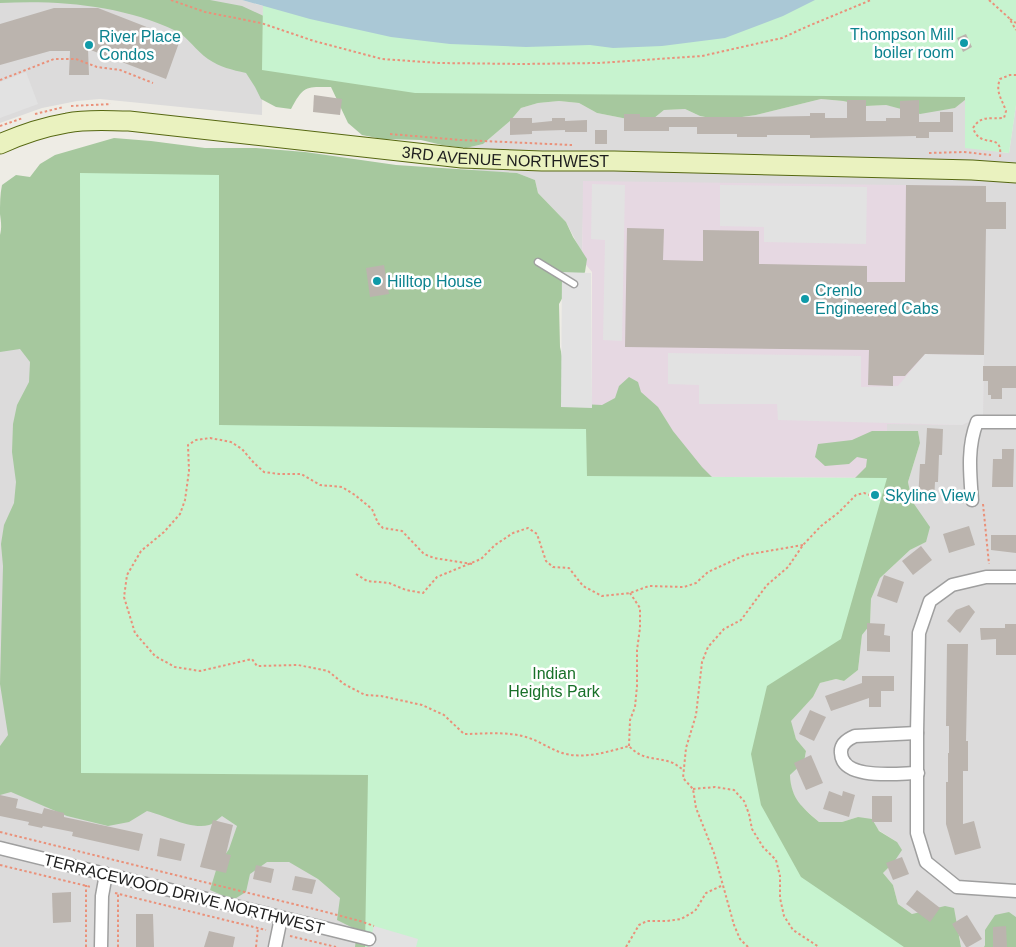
<svg xmlns="http://www.w3.org/2000/svg" width="1016" height="947" viewBox="0 0 1016 947" font-family="Arial,sans-serif">
	<style>
		.residential { fill: #dcdbdb }
		.industrial { fill: #e6d8e2 }
		.forest { fill: #a6c89e }
		.park { fill: #c7f3cf }
		.parking { fill: #e2e2e2 }
		.water { fill: #aac8d6 }
		.building { fill: #bbb4ae }
		.lines { fill: none; stroke-linecap: round; stroke-linejoin: round }
		.lane-casing { stroke: #9f9f9f; stroke-width: 9 }
		.street-casing { stroke: #9f9f9f; stroke-width: 15 }
		.secondary-casing { stroke: #566811; stroke-width: 21 }
		.path { stroke: #ea917a; stroke-width: 2; stroke-dasharray: 2.5 2.5; stroke-linecap: butt }
		.lane { stroke: #fff; stroke-width: 6 }
		.street { stroke: #fff; stroke-width: 12 }
		.secondary { stroke: #eaf2bf; stroke-width: 19 }
		.culture-dot { fill: #0f9aa8; stroke: #fff; stroke-width: 2 }
		.labels { text-anchor: middle; dominant-baseline: central; stroke-width: 5; stroke-linejoin: round; paint-order: stroke }
		.culture-label { font-size: 16px; fill: #0d838f; stroke: #fff; text-anchor: start }
		.street-label { font-size: 16px; fill: #1e1e1e; stroke: #fff }
		.park-label { font-size: 16px; fill: #187028; stroke: #fff }
	</style>
	<rect width="100%" height="100%" fill="#eeece5"/>
	<g class="residential">
		<polygon points="0,0 242,0 263,6 262,115 100,99 77,101 42,108 0,123"/>
		<polygon points="821,99 843,101 866,106 886,105 906,109 938,110 955,108 965,100 966,147 1009,153 1016,105 1016,917 1009,912 985,930 985,945 984,947 961,947 958,926 929,911 912,914 898,904 893,885 883,873 893,863 897,842 858,817 842,822 819,822 799,804 791,789 790,775 804,762 806,751 796,739 790,721 813,697 820,683 836,679 844,681 858,670 862,635 870,625 871,599 880,578 910,550 926,542 912,501 908,482 920,443 918,431 887,431 887,423 962,425 584,181 582,253 566,222 538,193 535,180 517,173 473,171 466,148 483,144 510,121 521,108 538,103 559,101 579,103 597,113 648,123 664,110 685,109 700,116 721,120 756,115"/>
		<polygon points="0,338 80,338 368,775 365,947 0,947"/>
	</g>
	<polygon class="industrial" points="583,181 986,186 983,415 962,425 887,424 887,478 586,476 592,413 592,272 582,260"/>
	<g class="forest">
		<path d="M0,0H210L242,6L268,18L979,0L975,92L955,108L920,114L886,105L866,106L843,101L821,99L756,115L721,120L700,116L685,109L664,110L648,123L597,113L579,103L559,101L538,103L521,108L510,121L483,144L466,148L442,145L421,140L382,139L362,135L348,123L331,87C306,87 304,85 291,109L276,107L261,99L255,87L246,73C232,70 220,67 208,59C196,51 188,37 176,31C122,5 59,0 0,3Z"/>
		<path d="M114,138L151,141L205,148H256L305,152L396,165L517,173L535,180L538,193L566,222L573,237L587,259L585,272L579,284L564,295L559,304L560,347L569,388L581,404L602,405L615,398L619,386L629,377L638,382L641,392L658,407L673,431L702,467L716,481L845,488L866,467L867,459L857,457L849,464L825,466L815,457L818,444L852,440L872,431H918L920,443L908,482L912,501L930,527L926,542L910,550L880,578L871,599L870,625L862,635L858,670L844,681L836,679L820,683L813,697L791,721L796,739L806,751L804,762L790,775C791,799 802,807 819,822H842L858,817L872,819L879,831L897,842L902,850L894,862L883,873L893,885L898,904L912,914L945,906L954,908L961,947H355L357,930L337,920L340,898L318,879L289,862H267L250,874L246,892L233,900L210,890L217,867L229,849L237,826L222,816C218,819 213,824 209,825C191,830 164,815 147,811L129,822L108,826L67,816L11,792L0,795V746L8,735L0,684L3,566L1,544L4,525L14,503L16,482L12,452L13,424L17,405L29,382L30,362L20,349L0,352V235C2,227 1,222 0,214C0,204 0,194 2,185L16,175L30,177L40,164L55,155Z"/>
		<polygon points="1009,912 1016,917 1016,947 984,947 985,945 985,930 995,915"/>
	</g>
	<g class="park">
		<polygon points="263,0 1016,0 1016,105 1009,153 965,148 965,97 415,93 262,70"/>
		<polygon points="80,173 219,175 219,425 586,429 587,476 887,478 841,639 767,686 751,754 761,805 801,877 904,947 365,947 368,775 81,773"/>
	</g>
	<g class="parking">
		<polygon points="26,72 38,104 0,118 0,82"/>
		<polygon points="592,184 625,185 622,341 603,340 605,240 591,239"/>
		<polygon points="720,185 867,187 866,244 764,242 764,227 720,226"/>
		<polygon points="562,272 591,273 592,408 561,407"/>
		<polygon points="668,353 861,356 861,387 898,386 925,354 984,355 983,415 962,425 778,420 777,404 699,404 699,385 668,384"/>
		<polygon points="374,926 418,939 416,947 368,947"/>
	</g>
	<polygon class="water" points="242,0 815,0 783,16 725,38 662,46 613,48 590,45 526,47 450,44 391,37 310,19"/>
	<g class="building">
		<polygon points="54,8 98,8 180,40 166,79 88,49 89,75 69,75 70,51 50,51 0,65 0,24"/>
		<polygon points="966,34 972,47 963,52 957,38"/>
		<polygon points="314,95 342,99 340,115 313,112"/>
		<polygon points="847,100 866,100 866,121 886,121 886,118 900,118 900,101 919,100 919,122 940,122 940,112 953,112 953,132 929,132 929,138 916,138 916,136 810,138 810,135 767,135 767,137 737,137 737,134 697,134 697,127 669,127 669,131 624,131 624,114 640,114 640,117 737,117 810,116 810,113 825,113 825,118 847,118"/>
		<polygon points="510,118 532,118 532,123 552,121 552,118 565,118 565,121 587,120 587,132 565,132 565,130 532,131 532,134 510,135"/>
		<rect x="595" y="130" width="12" height="14"/>
		<polygon points="906,185 986,186 986,202 1006,202 1006,229 986,229 984,355 925,354 905,376 893,376 893,386 868,385 869,350 625,347 627,228 664,229 663,260 703,261 703,230 759,231 759,264 867,266 867,282 905,282"/>
		<polygon points="384,265 389,294 370,297 366,268"/>
		<polygon points="983,366 1016,366 1016,388 1002,388 1002,399 991,399 991,395 988,395 988,381 983,381"/>
		<polygon points="927,428 943,429 942,455 939,455 938,482 935,482 934,502 918,501 920,464 925,464"/>
		<polygon points="1002,449 1014,449 1013,487 992,487 993,459 1002,459"/>
		<polygon points="969,526 975,545 949,553 943,534"/>
		<polygon points="991,535 1016,535 1016,553 991,550"/>
		<polygon points="921,546 932,560 913,575 902,561"/>
		<polygon points="884,575 904,582 897,603 877,596"/>
		<polygon points="969,605 975,612 960,633 947,621 956,610"/>
		<polygon points="867,623 885,624 884,635 890,636 890,652 867,651"/>
		<polygon points="1005,624 1016,624 1016,655 996,655 996,639 981,640 980,628 1005,628"/>
		<polygon points="947,644 968,644 966,741 968,741 968,771 963,771 963,824 974,821 981,848 955,855 946,824 946,782 948,782 948,753 949,753 949,726 946,726"/>
		<polygon points="862,676 894,676 894,691 881,691 881,707 869,707 869,698 831,711 825,696 862,683"/>
		<polygon points="810,710 826,717 814,741 799,734"/>
		<polygon points="811,755 823,783 806,790 794,763"/>
		<polygon points="829,791 842,796 843,791 855,795 849,817 823,809"/>
		<polygon points="0,795 18,799 16,808 42,814 44,808 64,813 64,817 143,834 139,851 72,836 73,832 43,826 42,828 28,825 29,822 0,816"/>
		<rect x="872" y="796" width="20" height="26"/>
		<polygon points="213,820 233,825 226,854 231,855 226,873 200,867"/>
		<polygon points="160,838 185,844 181,861 157,856"/>
		<polygon points="902,857 909,874 893,880 886,863"/>
		<polygon points="256,865 274,869 271,883 253,879"/>
		<polygon points="295,876 316,880 312,894 292,890"/>
		<polygon points="917,890 940,908 930,922 906,904"/>
		<polygon points="71,892 71,922 53,923 52,893"/>
		<polygon points="136,914 153,914 154,947 136,947"/>
		<polygon points="967,915 982,939 968,947 966,947 952,924"/>
		<polygon points="1006,926 1007,947 993,947 993,927"/>
		<polygon points="209,931 235,937 233,947 204,947"/>
	</g>
	<g class="lines">
		<defs>
			<polyline id="lane" points="538,262 574,284"/>
			<g id="street">
				<path d="M972,500C970,474 967,447 977,422H1016"/>
				<polyline points="1016,577 986,577 952,585 930,601 919,633 917,733 917,833 926,862 957,887 1016,891"/>
				<path d="M917,733L855,736C848,739 840,744 841,753C842,781 899,773 918,773"/>
				<polyline points="0,848 369,939"/>
				<polyline points="101,947 102,896 106,874"/>
				<polyline points="275,947 281,918"/>
			</g>
			<g id="secondary">
				<path id="s1" d="M0,144C20,135 44,127 67,123C87,119 109,121 129,121L462,158L542,161H614L972,170L1016,173"/>
			</g>
		</defs>
		<use href="#lane" class="lane-casing"/>
		<use href="#street" class="street-casing"/>
		<use href="#secondary" class="secondary-casing"/>
		<g class="path">
			<polyline points="171,0 205,12 261,23 314,41 382,59 439,63 522,64 599,63 702,56 782,38 806,27 871,0"/>
			<polyline points="989,0 1009,18 1016,30"/>
			<polyline points="1010,19 1016,23"/>
			<polyline points="0,80 54,59 76,59 97,67 120,70 153,83"/>
			<polyline points="71,106 111,104"/>
			<polyline points="35,114 64,107"/>
			<polyline points="0,126 23,118"/>
			<polyline points="390,134 461,140 572,145"/>
			<polyline points="929,153 964,152 991,155"/>
			<path d="M1000,157C1003,130 981,151 973,128C981,115 990,119 1004,118L1006,111C1002,99 995,92 1000,79L1010,75H1016"/>
			<polyline points="983,504 989,564"/>
			<path d="M472,564L434,558L424,554L402,531L383,528L378,523L372,509L355,495L342,487L320,485L301,474H279L264,472L254,463L242,449L231,442L210,438L196,440L188,445L189,471L185,500L180,514L164,532L141,551L127,575L124,597L135,633L155,656L175,667L200,671L252,659L257,666L298,665L328,671L344,684L365,695L381,696L422,705L444,715L464,734C484,734 506,731 526,737C537,740 547,747 557,751C580,761 607,752 629,746C644,762 656,756 673,763C677,765 680,768 684,770"/>
			<polyline points="356,574 367,581 389,583 406,590 423,593 437,577 481,559 495,545 513,533 528,528 537,534 546,561 553,567 569,568 583,586 602,596 630,593 649,586 684,587 696,583 708,572 745,555 803,545"/>
			<polyline points="629,746 630,720 635,707 637,686 637,650 640,628 640,608 630,593"/>
			<polyline points="693,789 715,787 734,790 744,801 749,814 752,829 763,847 776,860 780,876 780,898 784,916 793,930 819,947"/>
			<polyline points="0,832 322,911 360,921 374,926"/>
			<polyline points="0,865 91,887"/>
			<polyline points="115,893 266,930"/>
			<polyline points="290,936 336,947"/>
			<polyline points="86,947 86,885"/>
			<polyline points="118,947 118,894"/>
			<polyline points="256,947 258,928"/>
			<polyline points="626,947 639,925 647,921 667,921 681,919 695,911 706,893 721,886"/>
			<polyline points="748,947 740,939 734,925 714,853 696,808 693,789 683,778 686,748 696,715 702,662 708,647 724,629 741,620 767,585 788,567 803,545 821,526 838,513 856,495 864,493 873,496"/>
		</g>
		<use href="#lane" class="lane"/>
		<use href="#street" class="street"/>
		<use href="#secondary" class="secondary"/>
	</g>
	<g class="culture-dot">
		<circle cx="964" cy="43" r="5"/>
		<circle cx="89" cy="45" r="5"/>
		<circle cx="377" cy="281" r="5"/>
		<circle cx="805" cy="299" r="5"/>
		<circle cx="875" cy="495" r="5"/>
	</g>
	<g class="labels">
		<g class="culture-label">
			<text x="954" y="34" text-anchor="end">Thompson Mill<tspan x="954" dy="18">boiler room</tspan></text>
			<text x="99" y="36">River Place<tspan x="99" dy="18">Condos</tspan></text>
			<text x="387" y="281">Hilltop House</text>
			<text x="815" y="290">Crenlo<tspan x="815" dy="18">Engineered Cabs</tspan></text>
			<text x="885" y="495">Skyline View</text>
		</g>
		<g class="street-label">
			<text stroke="none"><textPath href="#s1" startOffset="511">3RD AVENUE NORTHWEST</textPath></text>
			<text transform="translate(184 894) rotate(14)">TERRACEWOOD DRIVE NORTHWEST</text>
		</g>
		<g class="park-label">
			<text x="554" y="673">Indian<tspan x="554" dy="18">Heights Park</tspan></text>
		</g>
	</g>
</svg>
